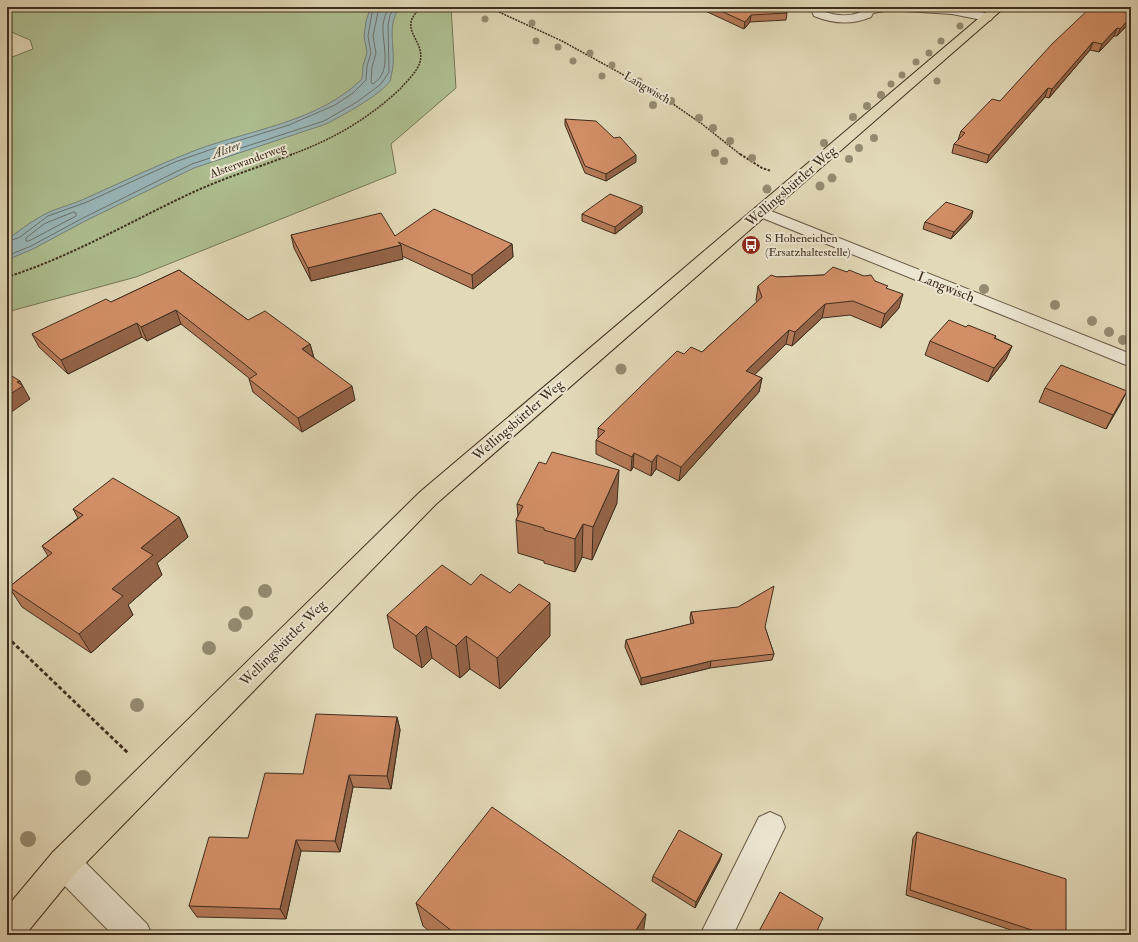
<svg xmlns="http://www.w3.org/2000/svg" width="1138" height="942" viewBox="0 0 1138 942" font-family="'IM FELL Double Pica',serif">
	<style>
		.green { fill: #aec092; stroke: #767758 }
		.water { fill: #99b7ba; stroke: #75807c }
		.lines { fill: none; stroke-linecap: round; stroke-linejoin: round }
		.shore { stroke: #6c726c; stroke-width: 1 }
		.minor-casing { stroke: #685945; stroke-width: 2 }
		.major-casing { stroke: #3f2e1f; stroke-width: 2 }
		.path-far2 { stroke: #3f2e1f; stroke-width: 1.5; stroke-dasharray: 2 1; stroke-linecap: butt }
		.path-far1 { stroke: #3f2e1f; stroke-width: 2; stroke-dasharray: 2.5 1.5; stroke-linecap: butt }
		.path { stroke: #3f2e1f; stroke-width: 3; stroke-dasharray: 4 2.5; stroke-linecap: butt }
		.minor { fill: #ece6d1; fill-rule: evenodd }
		.major { fill: #e2d9b8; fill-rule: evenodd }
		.tree { fill: #948b70 }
		.wall { fill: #b57a58; stroke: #3f2e1f }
		.shaded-wall { fill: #936347; stroke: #3f2e1f }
		.building { fill: #d28e66; stroke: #3f2e1f }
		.labels { text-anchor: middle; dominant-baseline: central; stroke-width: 4; stroke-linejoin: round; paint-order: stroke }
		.far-street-label { font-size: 12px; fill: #3f2e1f; stroke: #ece6d1 }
		.far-poi-label { font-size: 12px; fill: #3f2e1f; stroke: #ece6d1; text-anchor: start }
		.far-water-label { font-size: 13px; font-style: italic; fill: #51493e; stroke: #ece6d1 }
		.street-label { font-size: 14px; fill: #3f2e1f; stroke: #ece6d1 }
	</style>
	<rect width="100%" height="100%" fill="#e2d9b8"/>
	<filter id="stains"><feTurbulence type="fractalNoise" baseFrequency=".005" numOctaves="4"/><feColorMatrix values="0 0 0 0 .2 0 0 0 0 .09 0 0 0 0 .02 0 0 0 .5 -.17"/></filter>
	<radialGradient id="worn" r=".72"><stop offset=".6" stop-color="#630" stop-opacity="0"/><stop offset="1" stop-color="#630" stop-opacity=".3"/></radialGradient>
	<polygon class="green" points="7,7 451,7 456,88 391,144 396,173 136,277 7,312 7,59 33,49 30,40 7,30"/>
	<path class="water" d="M371,7H400C385,27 397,50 392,72C391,75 391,79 390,81C382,94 340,117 326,124L194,168L85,221L33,249L7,260V239C19,232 28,223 40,217C52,209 68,206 82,200C120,183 157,165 196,150C253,129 318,122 362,79L363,66L367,53L364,36L366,21Z"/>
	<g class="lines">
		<g class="shore">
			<path d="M379,7L373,36L376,53L372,67L371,82L373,84C393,71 382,45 383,25C384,18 386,13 389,7"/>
			<polygon points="74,212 76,213 76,216 29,241 26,241 26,238 44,224"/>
			<polyline points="7,242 20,237 48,216 87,202 175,162 218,147 289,125 335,105 353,93 366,80 367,66 371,53 368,36 373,7"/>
			<polyline points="7,256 31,246 83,218 192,164 324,121 357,102 381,84 389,72 388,25 390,15 395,7"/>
		</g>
		<defs>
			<g id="minor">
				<path d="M810,7H822L823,11C835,16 849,17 861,12L863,7H892L890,10L873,13L871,17C852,25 833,24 814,16Z"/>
				<polygon points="899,7 955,7 991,14 993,17 991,20 987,21 952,14 905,11 901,10"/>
				<polygon points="761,207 1131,354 1131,367 755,215 753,212 755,209"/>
				<polygon points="770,812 781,817 785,827 733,935 700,935 759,817"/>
				<polygon points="64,848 75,852 147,924 152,935 113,935 53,874 49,863 53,852"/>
			</g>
			<polygon id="major" points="992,7 1005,7 436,504 75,874 25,935 7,935 7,907 53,852 420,492"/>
		</defs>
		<use href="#minor" class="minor-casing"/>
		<use href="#major" class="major-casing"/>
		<g class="path-far2">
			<polyline points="488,7 562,41 660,95 702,124 741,155"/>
			<path d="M290,155C332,140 368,119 400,89C407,81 417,72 420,62C426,39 395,29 422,7"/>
		</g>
		<g class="path-far1">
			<polyline points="740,154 762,168 771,171"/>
			<path d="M7,277C70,257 126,224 185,196C220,179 257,168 293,154"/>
		</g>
		<polyline class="path" points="7,637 128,753"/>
		<use href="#minor" class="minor"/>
		<use href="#major" class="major"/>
	</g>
	<g class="tree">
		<circle cx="485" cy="19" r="3.5"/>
		<circle cx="532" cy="23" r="3.5"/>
		<circle cx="960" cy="26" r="3.5"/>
		<circle cx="536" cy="41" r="3.5"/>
		<circle cx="941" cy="41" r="3.5"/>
		<circle cx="558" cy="47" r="3.5"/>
		<circle cx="590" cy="53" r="3.5"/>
		<circle cx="929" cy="53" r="3.5"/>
		<circle cx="573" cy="61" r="3.5"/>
		<circle cx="916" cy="62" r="3.5"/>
		<circle cx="612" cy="65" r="3.5"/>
		<circle cx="902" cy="75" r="3.5"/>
		<circle cx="602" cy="76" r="3.5"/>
		<circle cx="639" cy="81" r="3.5"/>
		<circle cx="937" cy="81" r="3.5"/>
		<circle cx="891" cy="84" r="3.5"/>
		<circle cx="881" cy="95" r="4"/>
		<circle cx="671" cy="101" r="4"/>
		<circle cx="653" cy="105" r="4"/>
		<circle cx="867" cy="106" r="4"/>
		<circle cx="853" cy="117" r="4"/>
		<circle cx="699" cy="118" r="4"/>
		<circle cx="713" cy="128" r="4"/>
		<circle cx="874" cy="138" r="4"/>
		<circle cx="730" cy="141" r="4"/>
		<circle cx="824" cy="143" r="4"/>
		<circle cx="859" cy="148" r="4"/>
		<circle cx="715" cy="153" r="4"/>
		<circle cx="752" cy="158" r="4"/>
		<circle cx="849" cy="159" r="4"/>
		<circle cx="724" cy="161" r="4"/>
		<circle cx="832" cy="178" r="4.5"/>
		<circle cx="820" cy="186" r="4.5"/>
		<circle cx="767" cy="189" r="4.5"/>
		<circle cx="749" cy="249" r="4.5"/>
		<circle cx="984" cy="289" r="5"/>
		<circle cx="1055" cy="305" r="5"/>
		<circle cx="1092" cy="321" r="5"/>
		<circle cx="1109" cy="332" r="5"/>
		<circle cx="1123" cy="340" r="5"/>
		<circle cx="621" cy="369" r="5.5"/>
		<circle cx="265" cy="591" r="7"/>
		<circle cx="246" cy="613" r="7"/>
		<circle cx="235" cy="625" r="7"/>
		<circle cx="209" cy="648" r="7"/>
		<circle cx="137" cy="705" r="7"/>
		<circle cx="83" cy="778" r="8"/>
		<circle cx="28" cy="839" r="8"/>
	</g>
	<g class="wall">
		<polygon points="702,7 797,7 784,9 787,13 786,20 750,22 744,29 701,9"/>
		<polygon points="1131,7 1131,21 1117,36 1114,36 1099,52 1090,50 1049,98 1045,97 987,163 952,153 954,144 958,140 961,131 1000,101"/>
		<polygon points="565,119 636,162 606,181 585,173 565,125"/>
		<polygon points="642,206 642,213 615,234 582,221 582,214"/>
		<polygon points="971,218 951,239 923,229 925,222"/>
		<polygon points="291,235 395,236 512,244 513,257 473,289 402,256 403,259 311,281 294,248"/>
		<polygon points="179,270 248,320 310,344 314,358 355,400 302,432 253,392 249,379 249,378 181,324 147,341 142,337 68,374 39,347 32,334 111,302"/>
		<polygon points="847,272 875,281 887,288 899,308 881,328 850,315 822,318 792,346 786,344 754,375 762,378 759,392 679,481 656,469 651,476 633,467 631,471 596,454 596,440 598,438 598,428 684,354 702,352 757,302 756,300 758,286 777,277 824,275"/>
		<polygon points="966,327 996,336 995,338 1012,346 1006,359 988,382 925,355 930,341"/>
		<polygon points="1045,388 1127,391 1106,429 1039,402"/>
		<polygon points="617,503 592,560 582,557 575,572 544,563 544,561 518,553 516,520 518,516 517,504"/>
		<polygon points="73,509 179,517 188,537 157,563 162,575 128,605 133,615 91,653 22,607 9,587 48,556 42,546 78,518"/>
		<polygon points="471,585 550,636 500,689 470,669 460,678 432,658 422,668 394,648 387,615"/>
		<polygon points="691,612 765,627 774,654 772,660 710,668 641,685 625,647 626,640 691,624 690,618"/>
		<polygon points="397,717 400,730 391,789 353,787 340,852 301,851 286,919 197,917 189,906 248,838 303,774"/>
		<polygon points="917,832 1066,935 1026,935 906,895 913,838"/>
		<polygon points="720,860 695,908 652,881 653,876"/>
		<polygon points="416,903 643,935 434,935 423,926"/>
	</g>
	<g class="shaded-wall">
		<polygon points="779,7 797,7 779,9"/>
		<polygon points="751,15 750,22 744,29 745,22"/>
		<polygon points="1131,17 1131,21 1117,36 1120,29"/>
		<polygon points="1117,28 1114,36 1099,52 1102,44"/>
		<polygon points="1093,42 1090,50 1049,98 1052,89"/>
		<polygon points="1048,88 1045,97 987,163 989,155"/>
		<polygon points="636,155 636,162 606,181 606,174"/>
		<polygon points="642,206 642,213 615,234 615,227"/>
		<polygon points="973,211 971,218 951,239 954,232"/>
		<polygon points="512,244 513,257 473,289 472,275"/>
		<polygon points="401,245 403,259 311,281 308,268"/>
		<polygon points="903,294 899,308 881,328 885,314"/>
		<polygon points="825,304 822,318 792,346 795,332"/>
		<polygon points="176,310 181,324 147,341 141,327"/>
		<polygon points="137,323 142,337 68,374 61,360"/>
		<polygon points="789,330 786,344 744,385 746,371"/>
		<polygon points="310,344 314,358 302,349"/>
		<polygon points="1012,346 1006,359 988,382 994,368"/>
		<polygon points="762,378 759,392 679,481 681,467"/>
		<polygon points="20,381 30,399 7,415 7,396 17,382"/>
		<polygon points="352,386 355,400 302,432 298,418"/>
		<polygon points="1127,391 1120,405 1106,429 1113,415"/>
		<polygon points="634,453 633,467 631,471 632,457"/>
		<polygon points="657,455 656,469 651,476 652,462"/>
		<polygon points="619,470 617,503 592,560 593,527"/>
		<polygon points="179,517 188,537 157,563 162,575 128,605 133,615 91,653 79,634 112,589 141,548"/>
		<polygon points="583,524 582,557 575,572 575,539"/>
		<polygon points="550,603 550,636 500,689 497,658"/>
		<polygon points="426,626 432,658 422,668 416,636"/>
		<polygon points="466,636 470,669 460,678 456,646"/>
		<polygon points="711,661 710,668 641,685 641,678"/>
		<polygon points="397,717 400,730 391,789 387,776"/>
		<polygon points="349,775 353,787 340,852 335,841"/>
		<polygon points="296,840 301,851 286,919 280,909"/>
		<polygon points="722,854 720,860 695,908 696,902"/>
		<polygon points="646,914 643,935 633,935"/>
	</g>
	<g class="building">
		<polygon points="712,7 783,7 787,13 751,15 745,22"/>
		<polygon points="1091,7 1131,7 1131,17 1120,29 1117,28 1102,44 1093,42 1052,89 1048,88 989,155 954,144 965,133 961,131 992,99 1000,101 1052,44"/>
		<polygon points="565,119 596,121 614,138 620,137 636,155 606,174 585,166"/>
		<polygon points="610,194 642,206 615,227 582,214"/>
		<polygon points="946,202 973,211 954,232 925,222"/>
		<polygon points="434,209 512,244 472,275 398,242 401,245 308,268 291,235 381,213 395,236"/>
		<polygon points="833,267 847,272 849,270 864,276 871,275 875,281 888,286 886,288 903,294 885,314 853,301 825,304 795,332 789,330 746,371 762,378 681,467 657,455 652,462 634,453 632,457 596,440 605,431 598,428 677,351 684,354 691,347 702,352 762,297 758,286 771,275 777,277 824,275"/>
		<polygon points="179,270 248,320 265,311 310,344 302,349 352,386 298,418 249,379 257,374 176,310 141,327 137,323 61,360 32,334 106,299 111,302"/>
		<polygon points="949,320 966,327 968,325 996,336 994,338 1012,346 994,368 930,341"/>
		<polygon points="1061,365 1127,391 1113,415 1045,388"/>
		<polygon points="7,373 20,381 17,382 23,386 7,396"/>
		<polygon points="552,452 619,470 593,527 583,524 575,539 544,530 544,528 516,520 523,506 517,504 539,462 546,464"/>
		<polygon points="113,478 179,517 141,548 153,555 112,589 123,596 79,634 9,587 52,553 42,546 83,515 73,509"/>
		<polygon points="442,565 471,585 481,574 510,593 519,584 550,603 497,658 466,636 456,646 426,626 416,636 387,615"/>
		<polygon points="774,586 765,627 774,654 711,661 641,678 626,640 694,623 691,612 738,607"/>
		<polygon points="316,714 397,717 387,776 349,775 335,841 296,840 280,909 189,906 209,837 248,838 265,773 303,774"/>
		<polygon points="492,807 646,914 633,935 457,935 416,903"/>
		<polygon points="679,830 722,854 696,902 653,876"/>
		<polygon points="917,832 1066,879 1066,935 1047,935 910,890"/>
		<polygon points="780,892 823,918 815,935 757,935"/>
	</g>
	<defs>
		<symbol id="bus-disc" viewBox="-11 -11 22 22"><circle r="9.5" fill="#8f2418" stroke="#ece6d1"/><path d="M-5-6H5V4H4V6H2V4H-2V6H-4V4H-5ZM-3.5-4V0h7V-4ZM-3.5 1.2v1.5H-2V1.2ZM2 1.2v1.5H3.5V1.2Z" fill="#fff"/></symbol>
	</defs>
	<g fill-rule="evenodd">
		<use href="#bus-disc" x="740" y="234" width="22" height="22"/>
	</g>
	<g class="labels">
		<g class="far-street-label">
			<text transform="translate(647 88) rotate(30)">Langwisch</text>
			<text transform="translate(248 161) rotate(-20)">Alsterwanderweg</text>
		</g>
		<g class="far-poi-label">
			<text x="765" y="238">S Hoheneichen<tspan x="765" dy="14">(Ersatzhaltestelle)</tspan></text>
		</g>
		<g class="far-water-label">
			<text transform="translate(226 150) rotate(-20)">Alster</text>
		</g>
		<g class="street-label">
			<text transform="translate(791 186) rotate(-41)">Wellingsbüttler Weg</text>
			<text transform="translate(946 287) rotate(22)">Langwisch</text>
			<text transform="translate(518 420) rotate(-41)">Wellingsbüttler Weg</text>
			<text transform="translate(283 643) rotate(-45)">Wellingsbüttler Weg</text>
		</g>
	</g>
	<rect width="1138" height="942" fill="none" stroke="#e2d9b8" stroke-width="24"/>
	<rect x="8" y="8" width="1122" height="926" fill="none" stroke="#3f2e1f" stroke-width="2"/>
	<rect x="12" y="12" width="1114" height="918" fill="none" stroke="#3f2e1f"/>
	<rect width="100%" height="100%" filter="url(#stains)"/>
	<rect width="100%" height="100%" fill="url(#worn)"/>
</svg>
